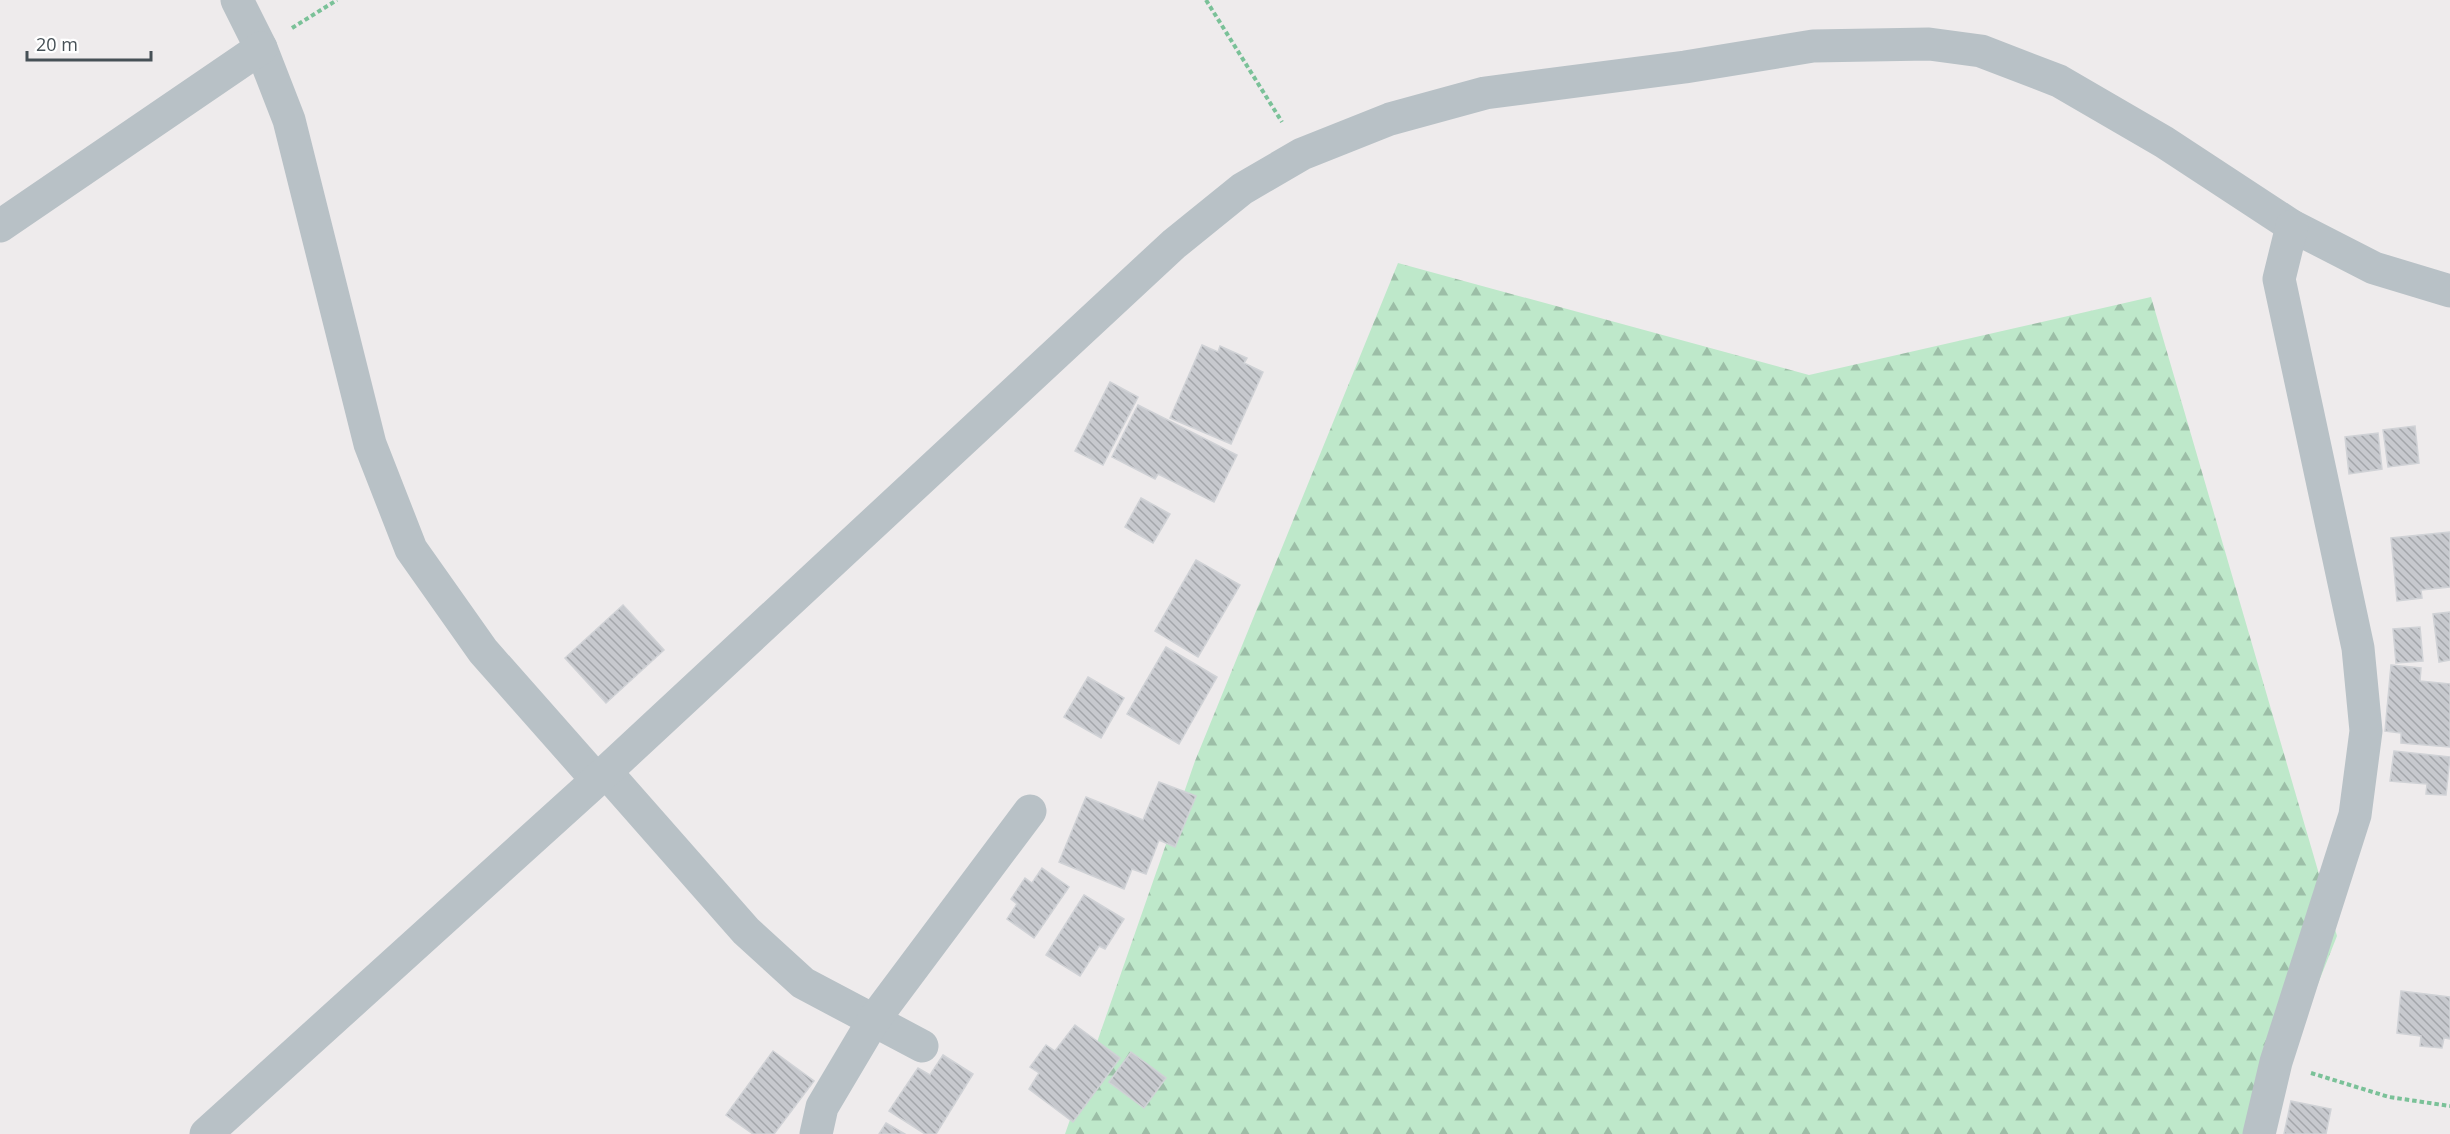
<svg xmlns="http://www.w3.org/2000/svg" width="2450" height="1134" viewBox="0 0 2450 1134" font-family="'Open Sans',sans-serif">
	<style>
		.forest { fill: url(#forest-firs) }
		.building { fill: url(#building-back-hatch); stroke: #d0d2d6; stroke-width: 1.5 }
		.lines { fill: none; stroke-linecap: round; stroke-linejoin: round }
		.path { stroke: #7ac198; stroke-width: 4; stroke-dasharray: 4.5 3; stroke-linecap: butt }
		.minor { stroke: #b8c1c6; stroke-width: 33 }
	</style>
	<defs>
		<pattern id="forest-firs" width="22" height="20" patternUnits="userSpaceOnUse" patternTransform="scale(1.5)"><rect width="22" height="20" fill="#bee8ca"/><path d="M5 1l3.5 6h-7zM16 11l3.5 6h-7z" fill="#9cbea7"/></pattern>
		<pattern id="building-back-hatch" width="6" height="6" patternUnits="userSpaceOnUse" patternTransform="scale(1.5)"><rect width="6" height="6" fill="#c7c9ce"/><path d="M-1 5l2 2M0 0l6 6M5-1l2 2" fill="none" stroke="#a3a6aa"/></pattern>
	</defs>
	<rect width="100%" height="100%" fill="#eeebec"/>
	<polygon class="forest" points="1398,263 1809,375 2151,297 2337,936 2258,1134 1065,1134 1195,761"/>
	<g class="building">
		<polygon points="1202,345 1218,352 1220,346 1247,358 1244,363 1263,372 1231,444 1170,418"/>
		<polygon points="1110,382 1138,397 1103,465 1075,451"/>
		<polygon points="1138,405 1237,455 1214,502 1158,474 1155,479 1112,457"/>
		<polygon points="2415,426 2419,463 2388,467 2383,430"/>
		<polygon points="2378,433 2382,469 2349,474 2345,437"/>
		<polygon points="1141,498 1170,514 1153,543 1125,527"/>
		<polygon points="2450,532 2450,587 2421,590 2422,598 2397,601 2391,538"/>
		<polygon points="1196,560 1240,585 1198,657 1155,631"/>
		<polygon points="623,605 664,650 606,703 565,658"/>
		<polygon points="2450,612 2450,660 2439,662 2433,614"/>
		<polygon points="2420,627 2423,661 2396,663 2393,629"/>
		<polygon points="1166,647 1217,677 1179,744 1127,714"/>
		<polygon points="2391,665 2421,668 2420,681 2450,684 2450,747 2401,743 2401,733 2385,731"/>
		<polygon points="1088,677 1124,698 1101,738 1064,717"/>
		<polygon points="2394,751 2450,757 2446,795 2426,794 2427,784 2390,781"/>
		<polygon points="1159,782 1196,796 1175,847 1159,840 1146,874 1132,869 1124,889 1059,862 1086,797 1143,820"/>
		<polygon points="1042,868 1069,887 1034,938 1007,919 1017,904 1011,899 1025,878 1032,883"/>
		<polygon points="1084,895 1124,919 1105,949 1099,946 1080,976 1046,955"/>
		<polygon points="2401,991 2450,997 2450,1039 2444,1038 2442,1048 2420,1046 2421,1036 2397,1033"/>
		<polygon points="1075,1025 1120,1058 1073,1122 1029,1089 1039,1073 1030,1067 1046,1045 1055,1051"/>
		<polygon points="773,1051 814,1081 774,1134 753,1134 726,1115"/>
		<polygon points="1131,1052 1166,1078 1144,1108 1109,1082"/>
		<polygon points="943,1055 973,1074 936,1134 925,1134 889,1111 918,1068 930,1075"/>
		<polygon points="2291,1101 2331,1109 2326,1134 2284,1134"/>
		<polygon points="886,1123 905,1134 879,1134"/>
	</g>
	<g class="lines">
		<g class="path">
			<polyline points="1206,0 1282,122"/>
			<polyline points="292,28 337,0"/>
			<polyline points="2311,1073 2389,1097 2450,1106"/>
		</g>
		<g class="minor">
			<polyline points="237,0 261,48 289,120 370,444 411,549 483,651 597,780"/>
			<polyline points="0,226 261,48"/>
			<polyline points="606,772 746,931 803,983 922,1046"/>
			<polyline points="206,1134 597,780 1174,244 1242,189 1302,154 1390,119 1485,93 1685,67 1813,46 1929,44 1981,51 2059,81 2164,142 2292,226 2374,268 2450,291"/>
			<polyline points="816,1134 822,1107 873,1021 1030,811"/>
			<polyline points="2259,1134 2276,1062 2355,815 2366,731 2358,648 2279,279 2292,226"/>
		</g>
	</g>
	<path d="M27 51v9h124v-9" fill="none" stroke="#465056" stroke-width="3"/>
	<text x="36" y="51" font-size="18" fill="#465056" stroke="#ffffff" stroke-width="4.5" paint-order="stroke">20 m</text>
</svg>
